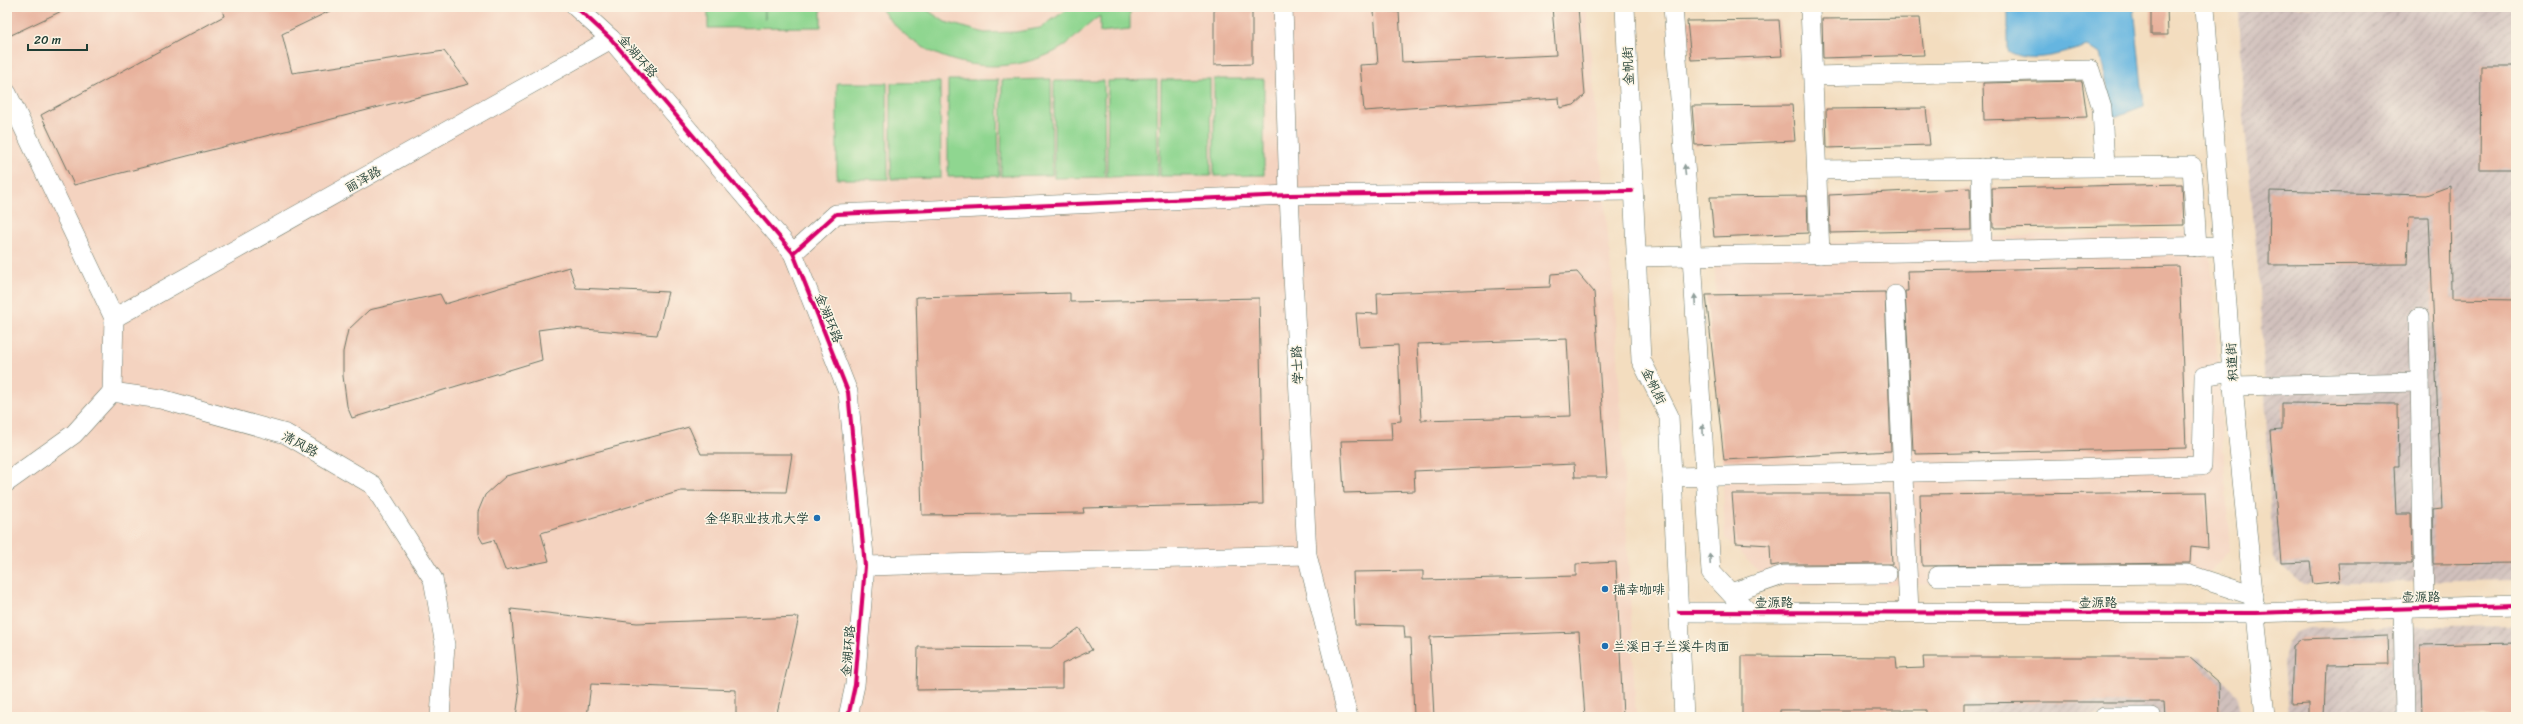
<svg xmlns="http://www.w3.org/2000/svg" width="2523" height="724" viewBox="0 0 2523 724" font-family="Sriracha,'LXGW WenKai TC',sans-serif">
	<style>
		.built { fill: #f4d3c0 }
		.industrial { fill: url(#industrial-furrows) }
		.grass { fill: #8fd690; stroke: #578a62 }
		.water { fill: #65b5e0; stroke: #42798a }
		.building { fill: #e8b29d; fill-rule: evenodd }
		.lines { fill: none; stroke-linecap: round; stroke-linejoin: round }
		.minor-casing { stroke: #697565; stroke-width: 20 }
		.minor { stroke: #fff; stroke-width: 19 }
		.cycleway-casing { stroke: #fcf5e5; stroke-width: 6 }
		.cycleway { stroke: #d6006c; stroke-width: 4 }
		.oneway { fill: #8f9e9a }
		.poi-dot { fill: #1f6fb2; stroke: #fcf5e5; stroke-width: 1.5 }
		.labels { text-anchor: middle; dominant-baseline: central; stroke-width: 3; stroke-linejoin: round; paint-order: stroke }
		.street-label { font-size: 13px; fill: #1f3d34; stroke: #fcf5e5 }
		.poi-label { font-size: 13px; fill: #1f3d34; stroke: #fcf5e5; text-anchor: start }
	</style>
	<defs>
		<pattern id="industrial-furrows" width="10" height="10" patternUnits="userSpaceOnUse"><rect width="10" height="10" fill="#d0c0bc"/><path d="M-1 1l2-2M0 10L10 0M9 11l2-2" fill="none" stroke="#a89d9a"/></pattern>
	</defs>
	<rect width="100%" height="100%" fill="#fcf5e5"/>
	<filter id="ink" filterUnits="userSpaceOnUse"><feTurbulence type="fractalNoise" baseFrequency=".025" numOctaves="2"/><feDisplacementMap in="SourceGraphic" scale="8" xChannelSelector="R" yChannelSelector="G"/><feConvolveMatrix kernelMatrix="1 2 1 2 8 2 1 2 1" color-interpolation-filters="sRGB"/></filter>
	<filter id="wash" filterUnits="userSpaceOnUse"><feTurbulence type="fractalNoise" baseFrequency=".012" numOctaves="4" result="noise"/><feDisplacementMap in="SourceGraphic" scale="16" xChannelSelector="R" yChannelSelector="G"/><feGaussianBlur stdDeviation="0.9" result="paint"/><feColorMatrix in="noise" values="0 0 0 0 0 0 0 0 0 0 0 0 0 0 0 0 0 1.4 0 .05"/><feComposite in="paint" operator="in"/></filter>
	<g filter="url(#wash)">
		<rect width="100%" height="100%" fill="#f3ddbf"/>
		<g class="built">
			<polygon points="7,7 1586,7 1616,318 1636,717 7,717"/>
			<polygon points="2209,230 2230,551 2197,583 1772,585 1725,538 1714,246"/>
		</g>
		<g class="industrial">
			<polygon points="2239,7 2516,7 2516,580 2303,584 2273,559 2260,291 2243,105"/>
			<polygon points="2516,625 2516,717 2288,717 2284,661 2287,643 2293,633 2308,628"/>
			<polygon points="1964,657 2200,659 2238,695 2240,717 1966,717"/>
		</g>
		<g class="grass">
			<polygon points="708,7 764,7 765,20 765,7 821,7 821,27 708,28"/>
			<path d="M880,7H923L945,22L985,33L1016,32L1040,28L1071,7H1130V29L1100,32V16C1083,27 1073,43 1054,52C993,81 919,64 880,7Z"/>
			<polygon points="1051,79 1052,175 1001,176 1002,80"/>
			<polygon points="1210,79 1211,176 1160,176 1161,80"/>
			<polygon points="1214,79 1264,79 1264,175 1214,176"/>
			<polygon points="948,80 998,80 999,176 948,177"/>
			<polygon points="1157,80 1158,176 1107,177 1108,81"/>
			<polygon points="1054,81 1104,81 1105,177 1054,178"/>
			<polygon points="940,82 941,178 891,179 891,83"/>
			<polygon points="837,83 887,83 888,179 837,179"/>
		</g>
		<path class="water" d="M2008,7H2134L2144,106L2114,117L2100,54L2088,46C2062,53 2032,65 2008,51Z"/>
		<g id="blocks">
			<g class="building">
				<polygon points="7,7 70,7 7,37"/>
				<polygon points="221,7 338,7 282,34 292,73 444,51 469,84 74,185 41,115 224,16"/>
				<polygon points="1214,7 1252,7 1252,64 1214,65"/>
				<polygon points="1552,7 1578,7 1585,95 1574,105 1560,108 1559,98 1364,111 1360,65 1378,64 1374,11 1399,12 1402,62 1556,55"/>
				<polygon points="2151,7 2167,7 2168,35 2151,35"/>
				<polygon points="1920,18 1924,55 1823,58 1822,19"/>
				<polygon points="1779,20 1782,56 1691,60 1687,21"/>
				<polygon points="2481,66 2516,66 2516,169 2480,169"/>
				<polygon points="2082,81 2087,117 1984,120 1983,83"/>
				<polygon points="1792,105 1795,141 1695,145 1692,106"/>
				<polygon points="1926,108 1930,145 1827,148 1826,109"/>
				<polygon points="2182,184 2184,225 1993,228 1992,188"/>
				<polygon points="2450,186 2451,299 2516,300 2516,563 2434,564 2433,510 2442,509 2429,217 2409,217 2407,264 2269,265 2270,191 2426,195"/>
				<polygon points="1970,188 1971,230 1830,233 1829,195"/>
				<polygon points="1807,196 1808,233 1714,237 1710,197"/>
				<polygon points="2179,266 2186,448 1916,454 1916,449 1913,450 1905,291 1908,291 1907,271"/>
				<polygon points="569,267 576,288 668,292 657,335 560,327 538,330 542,360 352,418 347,406 343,376 343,352 348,330 369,310 440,294 445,304"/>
				<path d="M1577,272L1594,292L1607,477H1575L1574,464L1414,471L1415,491L1344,493L1341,441L1392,440L1391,422L1401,421L1398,345L1359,347L1356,313L1378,314L1377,293L1550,287L1551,274ZM1567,339L1571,416L1421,420L1417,344Z"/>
				<polygon points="1885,292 1891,451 1724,460 1706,295"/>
				<polygon points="1070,293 1070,302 1259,298 1263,504 1083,508 1084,513 922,515 916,297"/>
				<polygon points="2282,403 2398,404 2399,466 2394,466 2396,514 2411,514 2412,563 2338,563 2340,581 2313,584 2310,562 2281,563 2270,431 2282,430"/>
				<polygon points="689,427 701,454 792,454 786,492 681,491 541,533 549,561 505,570 494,540 483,543 478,534 478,512 485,495 506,476"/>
				<polygon points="2205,492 2208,548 2191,546 2190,563 1922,566 1920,495"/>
				<polygon points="1732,494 1889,494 1892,564 1783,564 1771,566 1770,545 1736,543"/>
				<polygon points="1616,562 1623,717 1585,717 1579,632 1430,637 1434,717 1414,717 1411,638 1405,638 1404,626 1355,625 1353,572 1423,571 1423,580 1576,576 1576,564"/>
				<polygon points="511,609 637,623 799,617 776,717 736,717 736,690 591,684 587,717 516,717 519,696"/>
				<polygon points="1079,628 1092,650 1062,664 1062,688 917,690 918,647 1051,648"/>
				<polygon points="2388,636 2389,664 2326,665 2324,717 2308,717 2308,703 2291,704 2293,646 2301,639"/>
				<polygon points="2516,643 2516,717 2422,717 2420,645"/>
				<polygon points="1742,656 1896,657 1897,669 1924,668 1923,657 2189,657 2219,683 2220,717 2165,717 2164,702 2048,702 1964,703 1964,717 1926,717 1926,710 1780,710 1780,717 1742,717"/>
			</g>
		</g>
	</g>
	<g filter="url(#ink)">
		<use href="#blocks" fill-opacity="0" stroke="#697565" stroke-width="1"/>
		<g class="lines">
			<defs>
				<g id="minor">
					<polyline points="576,7 611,39 793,253 848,392 865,566 855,685 848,717"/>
					<polyline points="1283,7 1289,195 1307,555 1348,717"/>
					<polyline points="1625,7 1641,360 1669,416 1684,717"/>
					<polyline points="1673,7 1692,256 1711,572 1748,612"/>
					<polyline points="1810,7 1820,254"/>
					<polyline points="2205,7 2233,386 2265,717"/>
					<polyline points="1813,76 2090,70 2102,108 2105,167"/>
					<polyline points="7,93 114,318 112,392"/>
					<polyline points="1981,168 1982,251"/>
					<polyline points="1817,170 2192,166 2197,247"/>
					<polyline points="793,253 836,214 1289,195 1632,191"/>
					<polyline points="1636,257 2223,246"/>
					<polyline points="1895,295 1909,612"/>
					<polyline points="2419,317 2424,607"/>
					<polyline points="114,318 611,39"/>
					<polyline points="2233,386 2420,382"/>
					<polyline points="1672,477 2202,466 2204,376 2232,371"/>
					<polyline points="7,482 74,434 112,392 161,399 286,434 373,485 433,579 445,645 440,717"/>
					<polyline points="865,566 1307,555"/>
					<polyline points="1938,576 2187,574 2254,596"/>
					<polyline points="1731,593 1783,575 1887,574"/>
					<polyline points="2403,608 2405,717"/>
					<polyline points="1679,612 2255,613 2516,605"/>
					<polyline points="2104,717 2152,717"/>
				</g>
			</defs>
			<use href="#minor" class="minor-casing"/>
			<use href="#minor" class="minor"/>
			<defs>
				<g id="cycleway">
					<polyline points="576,7 611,39 793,253 848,392 865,566 855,685 848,717"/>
					<polyline points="793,253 836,214 1289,195 1632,191"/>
					<polyline points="1679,612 2255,613 2516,605"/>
				</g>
			</defs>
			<use href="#cycleway" class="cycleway-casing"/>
			<use href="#cycleway" class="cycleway"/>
		</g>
		<defs><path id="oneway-solid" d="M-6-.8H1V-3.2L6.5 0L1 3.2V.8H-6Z"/></defs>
		<g class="oneway">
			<use href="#oneway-solid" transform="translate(1685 170) rotate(-95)"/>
			<use href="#oneway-solid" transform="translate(1695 300) rotate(-93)"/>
			<use href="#oneway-solid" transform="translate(1703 430) rotate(-93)"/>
			<use href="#oneway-solid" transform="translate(1710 559) rotate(-93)"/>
		</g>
	</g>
	<g class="poi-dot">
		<circle cx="817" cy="518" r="4"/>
		<circle cx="1605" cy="589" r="4"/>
		<circle cx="1605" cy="646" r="4"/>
	</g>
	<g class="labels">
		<g class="street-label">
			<text transform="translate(638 56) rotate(49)">金湖环路</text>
			<text transform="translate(1628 66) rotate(-92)">金帆街</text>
			<text transform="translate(363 179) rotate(-29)">丽泽路</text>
			<text transform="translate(829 318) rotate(68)">金湖环路</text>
			<text transform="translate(2232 362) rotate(-94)">积道街</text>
			<text transform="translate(1297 365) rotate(-93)">学士路</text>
			<text transform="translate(1654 386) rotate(64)">金帆街</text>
			<text transform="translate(300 444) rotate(28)">清风路</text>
			<text transform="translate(2421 597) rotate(-1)">壶源路</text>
			<text x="1774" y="602">壶源路</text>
			<text x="2098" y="602">壶源路</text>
			<text transform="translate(848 651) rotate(-85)">金湖环路</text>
		</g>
		<g class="poi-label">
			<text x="809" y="518" text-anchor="end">金华职业技术大学</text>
			<text x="1613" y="589">瑞幸咖啡</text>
			<text x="1613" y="646">兰溪日子兰溪牛肉面</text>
		</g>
	</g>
	<rect width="2523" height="724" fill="none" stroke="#fcf5e5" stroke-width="24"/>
	<path d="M28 44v6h59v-6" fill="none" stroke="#1f3d34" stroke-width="2"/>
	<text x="34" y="44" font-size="12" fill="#1f3d34" stroke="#fcf5e5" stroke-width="3" paint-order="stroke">20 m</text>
</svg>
